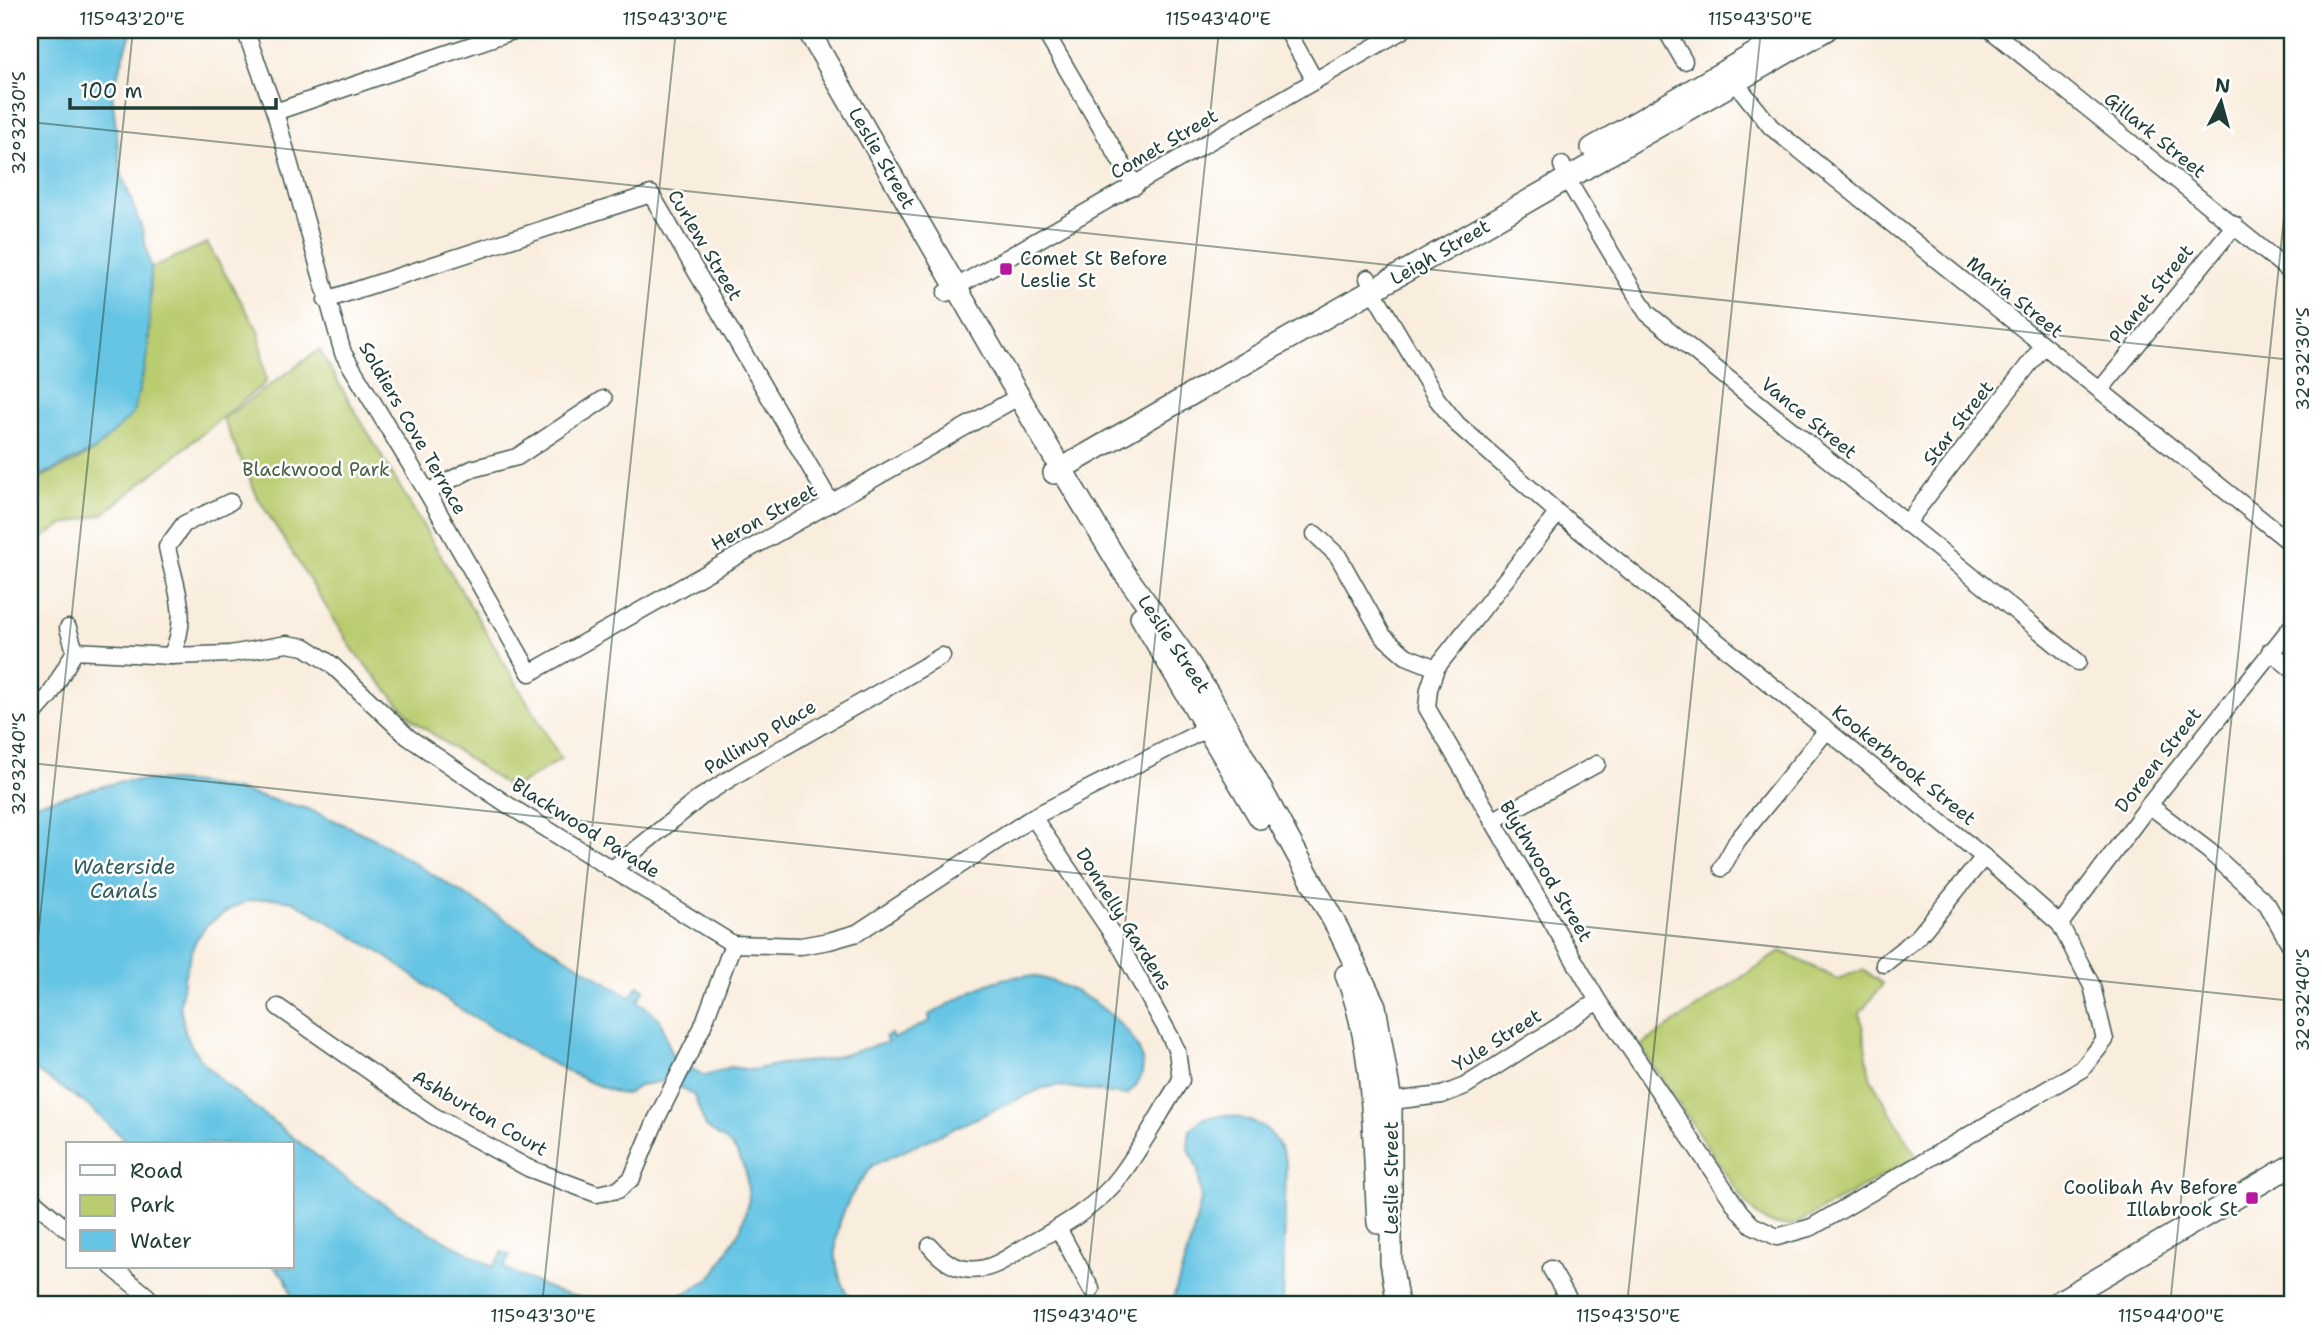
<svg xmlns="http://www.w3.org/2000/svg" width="2322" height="1335" viewBox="0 0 2322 1335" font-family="'Shantell Sans',sans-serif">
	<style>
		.green { fill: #bacc6f; stroke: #6c8452; stroke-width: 2 }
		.water { fill: #66c5e4; stroke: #42818c; stroke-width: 2 }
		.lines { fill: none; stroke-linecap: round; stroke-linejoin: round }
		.street-casing { stroke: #40574d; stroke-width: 19 }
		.secondary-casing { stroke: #40574d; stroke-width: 24 }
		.street { stroke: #fff; stroke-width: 16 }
		.secondary { stroke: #fff; stroke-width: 21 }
		.ticks { fill: none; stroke: #1f3d34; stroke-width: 2; stroke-opacity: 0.45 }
		.poi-dot { fill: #b5179e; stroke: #fff; stroke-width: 2.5 }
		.labels { text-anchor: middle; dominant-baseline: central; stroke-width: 5; stroke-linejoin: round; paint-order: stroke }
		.street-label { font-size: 19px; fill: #1f3d34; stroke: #fff }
		.poi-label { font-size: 19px; fill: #1f3d34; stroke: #fff; text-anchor: start }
		.park-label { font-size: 19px; fill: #466143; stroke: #fff }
		.water-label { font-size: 21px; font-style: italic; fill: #315f60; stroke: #fff }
		.neatline { fill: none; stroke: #1f3d34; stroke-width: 2.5 }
		.ticks-label { font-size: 18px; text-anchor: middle; fill: #1f3d34 }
	</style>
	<rect width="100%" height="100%" fill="#fff"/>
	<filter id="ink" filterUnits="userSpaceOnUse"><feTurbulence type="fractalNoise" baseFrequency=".0143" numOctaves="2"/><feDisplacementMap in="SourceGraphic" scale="14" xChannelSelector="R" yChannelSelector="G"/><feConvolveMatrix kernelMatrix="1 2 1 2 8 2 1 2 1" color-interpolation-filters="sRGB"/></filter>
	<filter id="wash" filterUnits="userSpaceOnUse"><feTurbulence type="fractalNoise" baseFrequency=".00686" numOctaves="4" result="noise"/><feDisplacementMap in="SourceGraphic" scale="28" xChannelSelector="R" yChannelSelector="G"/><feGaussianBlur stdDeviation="1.57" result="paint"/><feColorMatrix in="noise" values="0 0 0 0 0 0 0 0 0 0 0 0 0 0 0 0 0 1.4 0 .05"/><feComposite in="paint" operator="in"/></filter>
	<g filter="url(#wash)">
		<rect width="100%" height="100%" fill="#f9eddd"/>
		<g class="green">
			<polygon points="207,243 259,332 266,382 103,514 62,525 33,544 30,550 30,482 71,464 95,450 120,426 149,337 151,268"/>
			<polygon points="319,350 561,759 512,789 414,721 355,653 258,498 223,419"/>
			<path d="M1781,951L1837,979L1863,970L1883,984L1860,1013L1870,1077L1917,1157L1794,1225C1767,1227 1761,1221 1744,1201L1640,1046Z"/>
		</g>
		<g class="water">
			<polygon points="30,30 132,30 112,93 121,173 141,226 151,268 148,354 133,414 95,450 30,481"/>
			<path d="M155,780L198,783L236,790L308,809L345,825L375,839L630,997L639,985L644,990L638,1001L660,1019L673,1058L705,1076L730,1067L753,1070L780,1064L825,1060L888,1042L885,1037L891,1034L893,1039L930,1021L929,1015C959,1000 987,978 1022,976C1061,973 1151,1028 1142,1073C1140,1082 1134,1088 1127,1095L1058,1086L1043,1088L873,1165C845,1198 826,1238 841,1281C843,1290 850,1298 855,1305H659L678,1297L709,1279L717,1269L741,1228L749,1199L746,1172L736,1151L726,1141L706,1127L694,1096L669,1080L641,1085L627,1094L617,1093L587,1081L546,1060L452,1004L381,953L293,901L270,898L248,901L233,907L207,925L196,940L192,950L184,978L180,1006L186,1036L199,1058L224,1083L350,1182L419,1226L493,1267L503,1252L510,1256L504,1267L509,1271L558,1292L610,1305H295L285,1277L274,1267H292V1144H130L86,1104L30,1067V805L123,781Z"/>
			<path d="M1225,1115C1258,1120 1275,1128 1286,1161L1283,1305H1171L1192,1237L1201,1200L1198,1170L1188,1146L1190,1130L1203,1118Z"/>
		</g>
	</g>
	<g filter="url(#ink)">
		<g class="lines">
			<defs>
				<g id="street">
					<polyline points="245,30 275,112 343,353 427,492 530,673 1018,397"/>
					<polyline points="1044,30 1135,186"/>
					<polyline points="1287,30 1315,81"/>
					<polyline points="1666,30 1684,61"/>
					<polyline points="1991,30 2292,273"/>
					<polyline points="1732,73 1735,82 1771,127 2292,544"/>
					<polyline points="275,112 516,30"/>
					<polyline points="1562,165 1567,179 1647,313 2078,662"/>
					<polyline points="1368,278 1373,291 1437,399 1457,424 1558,513 1984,857 2060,924 2092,986 2105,1040 2082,1069 1812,1227 1777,1237 1752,1225 1740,1212 1598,1001 1427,708 1429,689 1436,668 1558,513"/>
					<polyline points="946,293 1403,30"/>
					<polyline points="326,300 651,194 831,503"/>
					<polyline points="2100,390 2235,225"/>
					<polyline points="427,492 472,469 517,457 604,399"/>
					<polyline points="1906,524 2043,346"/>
					<polyline points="1315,534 1338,556 1383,636 1406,656 1436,668"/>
					<polyline points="68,628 75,651"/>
					<polyline points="2270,651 2292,669"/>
					<path d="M171,656C191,616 175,588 167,547L184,524L230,502"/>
					<polyline points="30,718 50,695 75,651 171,656 230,654 287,644 305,647 331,664 408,737 508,805 733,944 801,946 829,941 857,933 1033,817 1216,724"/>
					<polyline points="2149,805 2209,851 2267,904 2292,948"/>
					<polyline points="1492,821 1597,764"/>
					<polyline points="1722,868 1737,841 1827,730"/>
					<polyline points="611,870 701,797 739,773 942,656"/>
					<polyline points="2060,924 2149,805 2292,626"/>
					<polyline points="1884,964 1918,937 1984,857"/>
					<polyline points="278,1007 432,1115 528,1168 597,1194 618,1190 632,1178 656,1120 702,1028 733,944"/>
					<polyline points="1383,1102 1442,1095 1465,1086 1598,1001"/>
					<polyline points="30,1198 68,1230"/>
					<polyline points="1058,1228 1091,1289"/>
					<path d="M930,1246C944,1263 962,1274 985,1268C999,1265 1012,1255 1023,1248C1057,1229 1098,1207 1121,1175C1143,1145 1161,1111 1181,1080L1177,1051L1170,1036L1121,947L1033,817"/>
					<polyline points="112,1267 147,1296 154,1305"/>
					<polyline points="1551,1269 1572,1305"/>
				</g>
				<g id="secondary">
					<polyline points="808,30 1047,445 1123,571 1181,651 1214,703 1338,929 1375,1006 1391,1101 1391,1262 1398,1305"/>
					<polyline points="1592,148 1795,30"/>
					<polyline points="1054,473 1826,30"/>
					<polyline points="1141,617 1260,818"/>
					<path d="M1346,975C1376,1047 1373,1146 1378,1223"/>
					<polyline points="2053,1305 2292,1165"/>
				</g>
			</defs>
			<use href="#street" class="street-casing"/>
			<use href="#secondary" class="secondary-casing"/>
			<use href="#street" class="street"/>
			<use href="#secondary" class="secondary"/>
		</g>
	</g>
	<path class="ticks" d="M30,122L2292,360M30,763L2292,1001M30,1014L133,30M542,1305L676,30M1085,1305L1219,30M1627,1305L1761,30M2170,1305L2292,141"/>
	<g class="poi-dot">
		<rect x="999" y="262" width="14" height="14" rx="3.5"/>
		<rect x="2245" y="1191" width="14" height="14" rx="3.5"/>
	</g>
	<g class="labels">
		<g class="street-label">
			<text transform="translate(2155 135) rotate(39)">Gillark Street</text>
			<text transform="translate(1164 144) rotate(-30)">Comet Street</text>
			<text transform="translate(882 158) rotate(60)">Leslie Street</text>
			<text transform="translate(705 245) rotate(59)">Curlew Street</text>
			<text transform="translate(1440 252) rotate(-30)">Leigh Street</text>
			<text transform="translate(2151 294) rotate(-51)">Planet Street</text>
			<text transform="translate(2015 297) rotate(39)">Maria Street</text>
			<text transform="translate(1809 418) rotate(39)">Vance Street</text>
			<text transform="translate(1958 423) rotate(-52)">Star Street</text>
			<text transform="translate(413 428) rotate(60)">Soldiers Cove Terrace</text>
			<text transform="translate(764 517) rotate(-29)">Heron Street</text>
			<text transform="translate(1174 644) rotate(56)">Leslie Street</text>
			<text transform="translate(760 737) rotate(-31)">Pallinup Place</text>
			<text transform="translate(2158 760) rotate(-52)">Doreen Street</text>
			<text transform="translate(1904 765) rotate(39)">Kookerbrook Street</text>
			<text transform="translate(586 828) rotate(32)">Blackwood Parade</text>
			<text transform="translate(1546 871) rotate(59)">Blythwood Street</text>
			<text transform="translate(1124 919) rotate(58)">Donnelly Gardens</text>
			<text transform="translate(1497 1040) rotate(-32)">Yule Street</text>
			<text transform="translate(480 1113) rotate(30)">Ashburton Court</text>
			<text transform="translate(1391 1178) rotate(-90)">Leslie Street</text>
		</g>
		<g class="poi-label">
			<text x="1020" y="258">Comet St Before<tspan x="1020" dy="22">Leslie St</tspan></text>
			<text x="2238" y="1187" text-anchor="end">Coolibah Av Before<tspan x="2238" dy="22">Illabrook St</tspan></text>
		</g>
		<g class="park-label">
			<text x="316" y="469">Blackwood Park</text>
		</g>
		<g class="water-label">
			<text x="124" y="867">Waterside<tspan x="124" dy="24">Canals</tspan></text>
		</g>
	</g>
	<rect width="2322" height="1335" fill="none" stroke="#fff" stroke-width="77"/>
	<rect x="66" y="1142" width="228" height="126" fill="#ffffff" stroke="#a5b1ae" stroke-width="2"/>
	<rect x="80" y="1165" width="35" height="10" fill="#ffffff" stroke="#a5b1ae" stroke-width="2"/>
	<text x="130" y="1178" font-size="21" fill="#1f3d34">Road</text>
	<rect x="80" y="1195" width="35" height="21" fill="#bacc6f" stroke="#a5b1ae" stroke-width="2"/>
	<text x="130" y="1212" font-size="21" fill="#1f3d34">Park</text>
	<rect x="80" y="1230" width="35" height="21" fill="#66c5e4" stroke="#a5b1ae" stroke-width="2"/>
	<text x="130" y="1248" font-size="21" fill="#1f3d34">Water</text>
	<g transform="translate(2221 102) rotate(6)" stroke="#ffffff" stroke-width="5" paint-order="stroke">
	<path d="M0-5L12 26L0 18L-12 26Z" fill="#1f3d34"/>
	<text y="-10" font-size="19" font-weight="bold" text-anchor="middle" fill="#1f3d34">N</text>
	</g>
	<path d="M70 98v10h206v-10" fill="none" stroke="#1f3d34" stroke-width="3.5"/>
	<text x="80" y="98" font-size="21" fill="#1f3d34" stroke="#ffffff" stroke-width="5" paint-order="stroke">100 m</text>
	<rect x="38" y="38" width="2246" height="1258" class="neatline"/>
	<g class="ticks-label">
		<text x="132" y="25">115°43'20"E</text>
		<text x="675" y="25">115°43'30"E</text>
		<text x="1218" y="25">115°43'40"E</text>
		<text x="1760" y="25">115°43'50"E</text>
		<text transform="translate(19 123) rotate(-90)" y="6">32°32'30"S</text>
		<text transform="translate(2303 359) rotate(-90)" y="6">32°32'30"S</text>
		<text transform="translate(19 764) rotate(-90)" y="6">32°32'40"S</text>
		<text transform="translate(2303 1000) rotate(-90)" y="6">32°32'40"S</text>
		<text x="543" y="1322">115°43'30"E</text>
		<text x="1085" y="1322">115°43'40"E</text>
		<text x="1628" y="1322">115°43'50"E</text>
		<text x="2171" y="1322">115°44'00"E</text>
	</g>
</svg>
